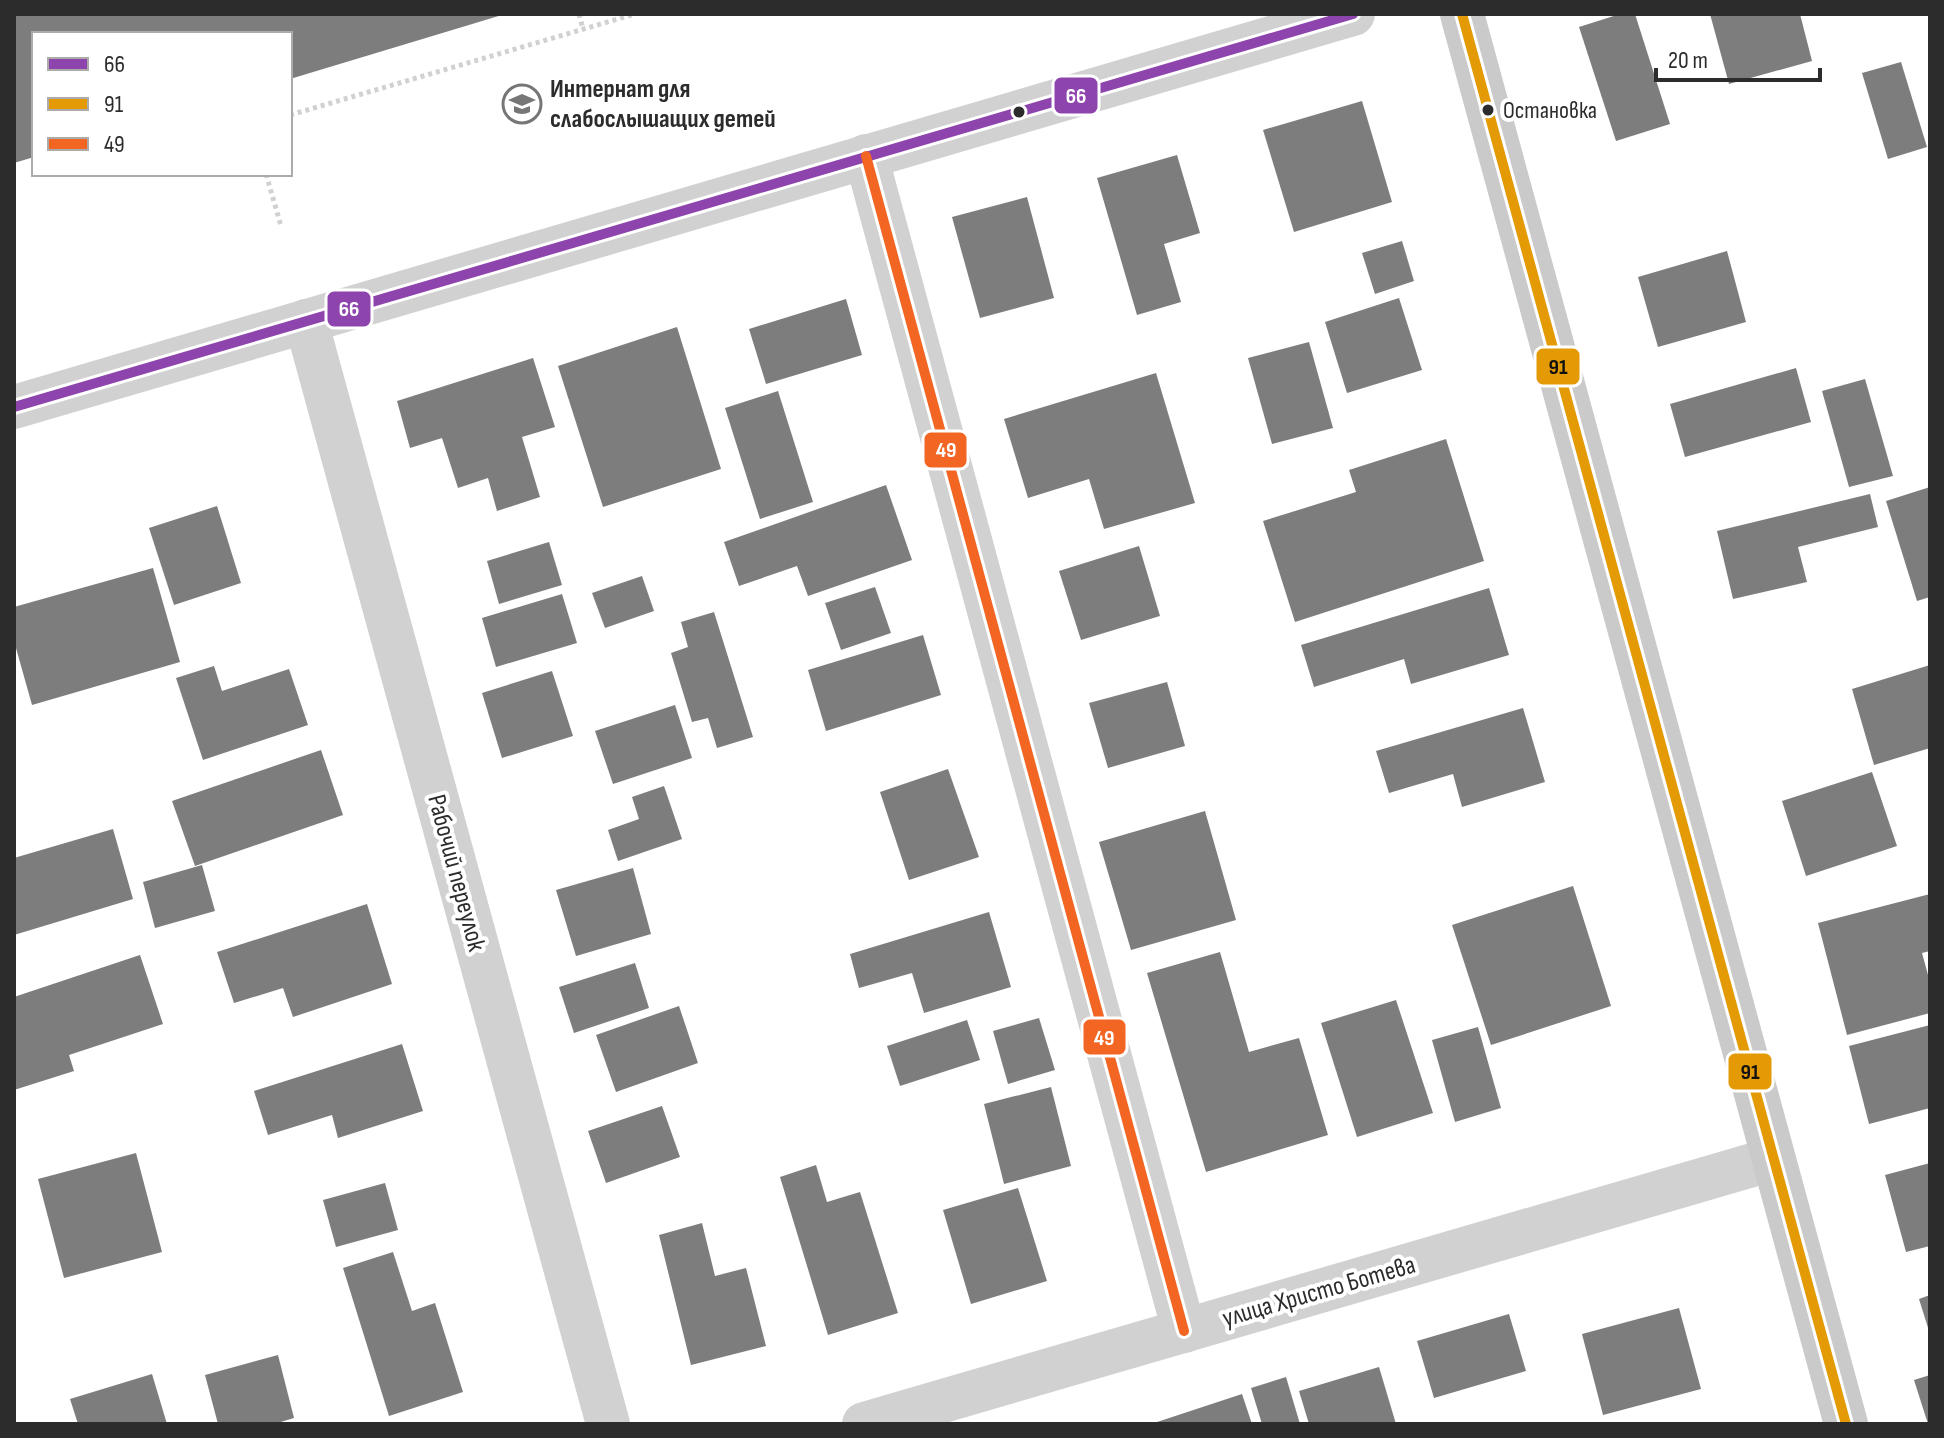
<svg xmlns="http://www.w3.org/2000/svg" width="1944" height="1438" viewBox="0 0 1944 1438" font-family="'Sofia Sans Condensed',sans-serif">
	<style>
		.building { fill: #7d7d7d }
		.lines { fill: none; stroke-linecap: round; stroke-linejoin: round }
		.path { stroke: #d1d1d1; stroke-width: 5; stroke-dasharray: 4 4; stroke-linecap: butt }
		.street { stroke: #d1d1d1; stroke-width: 44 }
		.secondary { stroke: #cacaca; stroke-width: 44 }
		.bus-1-casing { stroke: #fff; stroke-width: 16 }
		.bus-2-casing { stroke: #fff; stroke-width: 16 }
		.bus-3-casing { stroke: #fff; stroke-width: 16 }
		.bus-1 { stroke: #8e44ad; stroke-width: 10 }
		.bus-2 { stroke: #e39a04; stroke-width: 10 }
		.bus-3 { stroke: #f26522; stroke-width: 10 }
		.bus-dot { fill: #2c2c2c; stroke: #fff; stroke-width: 3 }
		.labels { text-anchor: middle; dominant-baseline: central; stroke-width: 8; stroke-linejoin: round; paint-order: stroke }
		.bus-label { font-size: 24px; fill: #2c2c2c; stroke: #fff; text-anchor: start }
		.poi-label { font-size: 26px; font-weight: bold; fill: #2c2c2c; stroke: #fff; text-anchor: start }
		.street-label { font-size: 26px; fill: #2c2c2c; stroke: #fff }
		.line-badge { stroke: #fff; stroke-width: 3 }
		.badge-label { font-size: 22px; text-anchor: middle; font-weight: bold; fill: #fff }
		.pale-badge-label { font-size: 22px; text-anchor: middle; font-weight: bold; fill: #111 }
	</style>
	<rect width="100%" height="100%" fill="#fff"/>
	<g class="building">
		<polygon points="14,14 502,14 502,15 290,79 290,34 34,34 34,157 14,163"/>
		<polygon points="1620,14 1635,14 1670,124 1616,141 1579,27"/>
		<polygon points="1710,14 1800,14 1812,61 1729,84"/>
		<polygon points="1901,62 1927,147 1888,159 1862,73"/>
		<polygon points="1362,101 1392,202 1294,232 1263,130"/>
		<polygon points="1177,155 1200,233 1164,244 1181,302 1137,315 1097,178"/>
		<polygon points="1027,197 1054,298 980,318 952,217"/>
		<polygon points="1402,241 1414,281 1375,294 1362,253"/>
		<polygon points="1727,251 1746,322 1658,347 1638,277"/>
		<polygon points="1399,298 1422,370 1347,393 1325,322"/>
		<polygon points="846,299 862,355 766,384 749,329"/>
		<polygon points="677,327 721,469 603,507 558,366"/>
		<polygon points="1309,342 1333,428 1272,444 1248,358"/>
		<polygon points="533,358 555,427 522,437 540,497 497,511 488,478 458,488 442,438 410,448 397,401"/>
		<polygon points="1796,368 1811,422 1685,457 1670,404"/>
		<polygon points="1156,373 1195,503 1104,529 1089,479 1028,498 1004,419"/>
		<polygon points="1865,379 1893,476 1849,487 1822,391"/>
		<polygon points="778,391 813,502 760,519 725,408"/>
		<polygon points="1446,439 1484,561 1295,622 1263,521 1356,492 1349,470"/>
		<polygon points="886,485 912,560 808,596 797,566 739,586 724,542"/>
		<polygon points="1930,487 1930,597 1917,601 1886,501"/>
		<polygon points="1870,494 1878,527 1798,547 1807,582 1733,599 1717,531"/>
		<polygon points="217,506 241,583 174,605 149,528"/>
		<polygon points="549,542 562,585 499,604 487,561"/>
		<polygon points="1139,546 1160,616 1081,640 1059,571"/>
		<polygon points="153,568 180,662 32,705 14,641 14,607"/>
		<polygon points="642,576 654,611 605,628 592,593"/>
		<polygon points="875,587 891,633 841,650 825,603"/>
		<polygon points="1489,588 1509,655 1411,684 1404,659 1314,687 1301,645"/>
		<polygon points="562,594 577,643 496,667 482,618"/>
		<polygon points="714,612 753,737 717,748 708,718 692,722 671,653 688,647 681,622"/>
		<polygon points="923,635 941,695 826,731 808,670"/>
		<polygon points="1930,665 1930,748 1874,765 1852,689"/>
		<polygon points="214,666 222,691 289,669 308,725 203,760 176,678"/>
		<polygon points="552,671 573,736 502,758 482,693"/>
		<polygon points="1167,682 1185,746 1108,768 1089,703"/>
		<polygon points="675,705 692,758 613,784 595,731"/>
		<polygon points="1523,708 1545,782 1462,807 1453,774 1389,793 1376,751"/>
		<polygon points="321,750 343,815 195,866 172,801"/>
		<polygon points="948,769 979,857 909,880 880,792"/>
		<polygon points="1872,772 1897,846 1806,876 1782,801"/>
		<polygon points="664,786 682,839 618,861 608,830 639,819 632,797"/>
		<polygon points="1205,811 1236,920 1131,950 1099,842"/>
		<polygon points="113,829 133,899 14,935 14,858"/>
		<polygon points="202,865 215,911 155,928 143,882"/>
		<polygon points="633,868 651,934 576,956 556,890"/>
		<polygon points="1573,886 1611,1006 1491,1045 1452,925"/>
		<polygon points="1930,894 1930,951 1922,953 1930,982 1930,1013 1847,1035 1818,923"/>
		<polygon points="367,904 392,984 293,1017 283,988 234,1003 217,952"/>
		<polygon points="989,912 1011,987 924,1013 912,973 859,988 850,954"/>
		<polygon points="1220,952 1249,1052 1299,1038 1328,1135 1206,1172 1147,973"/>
		<polygon points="140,955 163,1024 69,1055 74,1071 14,1090 14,997"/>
		<polygon points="635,963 649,1008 574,1033 559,987"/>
		<polygon points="1396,1000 1433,1113 1357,1137 1321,1023"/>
		<polygon points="679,1006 698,1063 616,1092 596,1035"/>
		<polygon points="1039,1018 1055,1070 1008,1084 993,1031"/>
		<polygon points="967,1020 980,1060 900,1086 887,1046"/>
		<polygon points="1930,1025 1930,1108 1869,1124 1849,1046"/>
		<polygon points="1478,1027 1501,1108 1455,1122 1432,1040"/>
		<polygon points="402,1044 423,1111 338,1138 332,1115 268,1135 254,1091"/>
		<polygon points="1051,1087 1071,1166 1004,1184 984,1104"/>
		<polygon points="662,1106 680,1157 606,1183 588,1131"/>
		<polygon points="136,1153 162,1252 64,1278 38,1179"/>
		<polygon points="1930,1163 1930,1246 1906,1252 1885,1175"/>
		<polygon points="816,1165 827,1202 860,1192 898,1313 828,1335 780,1177"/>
		<polygon points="385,1183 398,1230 336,1247 323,1200"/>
		<polygon points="1018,1188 1047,1281 971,1304 943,1210"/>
		<polygon points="702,1223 715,1276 746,1268 766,1346 691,1365 659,1235"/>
		<polygon points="393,1252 412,1311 435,1303 463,1392 389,1416 343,1268"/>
		<polygon points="1930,1295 1930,1331 1929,1331 1919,1299"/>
		<polygon points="1679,1308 1701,1389 1603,1415 1582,1334"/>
		<polygon points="1509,1314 1526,1371 1434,1398 1417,1341"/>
		<polygon points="278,1355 294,1418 274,1424 218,1424 205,1375"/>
		<polygon points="1379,1367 1396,1424 1309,1424 1299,1391"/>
		<polygon points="152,1374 167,1424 78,1424 70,1399"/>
		<polygon points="1930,1375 1930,1424 1928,1424 1914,1380"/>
		<polygon points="1286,1377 1300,1424 1262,1424 1251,1388"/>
		<polygon points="1242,1394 1252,1424 1154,1424 1154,1423"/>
	</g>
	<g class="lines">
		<g class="path">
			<polyline points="579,14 583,29"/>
			<polyline points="290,115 635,14"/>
			<polyline points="266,174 281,226"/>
		</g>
		<g class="street">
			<polyline points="866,156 1184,1331"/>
			<polyline points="306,321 608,1424"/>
			<polyline points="14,407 1353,14"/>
			<polyline points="864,1424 1773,1159"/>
		</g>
		<polyline class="secondary" points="1462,14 1846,1424"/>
		<defs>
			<polyline id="bus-1" points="14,407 1353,14"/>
			<polyline id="bus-2" points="1462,14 1846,1424"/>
			<polyline id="bus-3" points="866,156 1184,1331"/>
		</defs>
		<use href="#bus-1" class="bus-1-casing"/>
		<use href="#bus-2" class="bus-2-casing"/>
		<use href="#bus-3" class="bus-3-casing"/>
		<use href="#bus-1" class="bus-1"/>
		<use href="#bus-2" class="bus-2"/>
		<use href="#bus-3" class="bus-3"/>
	</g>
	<defs>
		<symbol id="school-ring" viewBox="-11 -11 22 22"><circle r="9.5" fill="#fff" stroke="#767676" stroke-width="1.5"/><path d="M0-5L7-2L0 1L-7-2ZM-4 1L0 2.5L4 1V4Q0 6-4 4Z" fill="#767676"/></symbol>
	</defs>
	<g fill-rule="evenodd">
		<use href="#school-ring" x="500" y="82" width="44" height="44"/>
	</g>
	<g class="bus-dot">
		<circle cx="1488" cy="110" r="7"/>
		<circle cx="1019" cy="112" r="7"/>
	</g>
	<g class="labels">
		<g class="bus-label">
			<text x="1503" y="110">Остановка</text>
		</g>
		<g class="poi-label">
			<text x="550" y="89">Интернат для<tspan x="550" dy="30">слабослышащих детей</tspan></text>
		</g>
		<g class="street-label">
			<text transform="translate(456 873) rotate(75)">Рабочий переулок</text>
			<text transform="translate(1319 1292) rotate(-16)">улица Христо Ботева</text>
		</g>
	</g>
	<g class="line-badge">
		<rect x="1053" y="76" width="46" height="39" rx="8" fill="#8e44ad"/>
		<rect x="326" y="290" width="46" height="38" rx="8" fill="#8e44ad"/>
		<rect x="1535" y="347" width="46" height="39" rx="8" fill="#e39a04"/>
		<rect x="923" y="431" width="45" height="38" rx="8" fill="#f26522"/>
		<rect x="1082" y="1018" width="45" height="38" rx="8" fill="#f26522"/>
		<rect x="1727" y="1052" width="46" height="39" rx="8" fill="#e39a04"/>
	</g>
	<g class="badge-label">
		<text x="1076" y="103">66</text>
		<text x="349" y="316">66</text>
		<text x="946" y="457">49</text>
		<text x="1104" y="1045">49</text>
	</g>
	<g class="pale-badge-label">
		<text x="1558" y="374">91</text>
		<text x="1750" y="1079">91</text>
	</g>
	<rect width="1944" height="1438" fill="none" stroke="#2c2c2c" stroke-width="32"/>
	<rect x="32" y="32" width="260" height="144" fill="#ffffff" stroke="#ababab" stroke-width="2"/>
	<rect x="48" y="58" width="40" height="12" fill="#8e44ad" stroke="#ababab" stroke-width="2"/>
	<text x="104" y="72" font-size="24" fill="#2c2c2c">66</text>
	<rect x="48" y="98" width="40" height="12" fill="#e39a04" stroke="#ababab" stroke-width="2"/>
	<text x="104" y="112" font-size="24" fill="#2c2c2c">91</text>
	<rect x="48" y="138" width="40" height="12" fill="#f26522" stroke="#ababab" stroke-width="2"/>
	<text x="104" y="152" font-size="24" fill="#2c2c2c">49</text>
	<path d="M1656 68v12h164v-12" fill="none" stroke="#2c2c2c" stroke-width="4"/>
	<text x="1668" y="68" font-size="24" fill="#2c2c2c" stroke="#ffffff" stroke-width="6" paint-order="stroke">20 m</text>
</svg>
